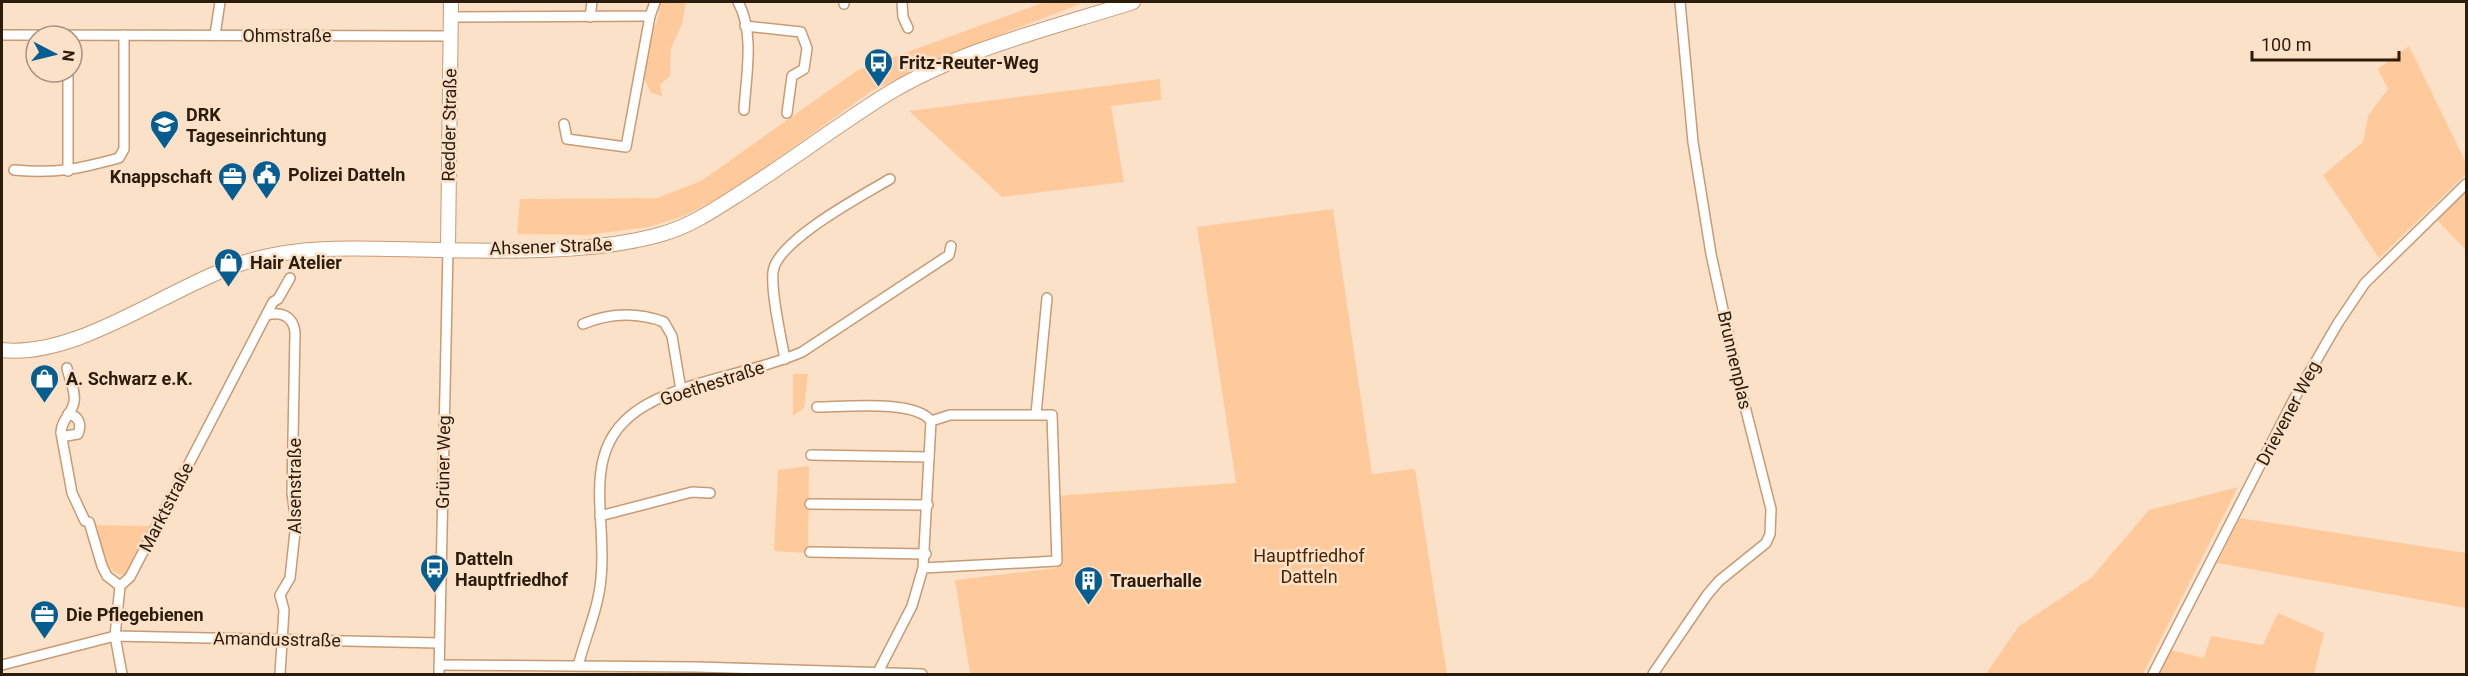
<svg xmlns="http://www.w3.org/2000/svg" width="2468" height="676" viewBox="0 0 2468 676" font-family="Roboto,sans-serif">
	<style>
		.green { fill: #ffca9b }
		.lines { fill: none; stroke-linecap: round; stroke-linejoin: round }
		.street-casing { stroke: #c69b75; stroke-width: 12 }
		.secondary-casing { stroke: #c69b75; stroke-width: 16 }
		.street { stroke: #fff; stroke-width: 9 }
		.secondary { stroke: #fff; stroke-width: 14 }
		.labels { text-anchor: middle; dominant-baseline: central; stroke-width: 5; stroke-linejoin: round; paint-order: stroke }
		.street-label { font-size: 18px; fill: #2c1c0c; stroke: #fce1c9 }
		.poi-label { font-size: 18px; font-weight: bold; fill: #2c1c0c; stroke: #fce1c9; text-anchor: start }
		.park-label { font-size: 18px; fill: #492600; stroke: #fce1c9 }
	</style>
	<rect width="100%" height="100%" fill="#fce1c9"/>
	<g class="green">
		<polygon points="660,2 686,2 682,24 671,48 670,76 660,85 662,96 651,93 642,74 648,38 657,22"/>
		<polygon points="1045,2 1079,2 1080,4 992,38 873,90 729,193 684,216 649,227 587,235 517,234 520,199 657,198 701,181 858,70"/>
		<polygon points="2409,46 2466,163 2466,174 2379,258 2323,175 2363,142 2368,116 2388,89 2378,69"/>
		<polygon points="1160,79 1161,100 1111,106 1124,182 1002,197 909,111"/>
		<polygon points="2466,190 2466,250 2436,219"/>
		<polygon points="1333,209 1372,474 1415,469 1447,674 970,674 955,580 1057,568 1055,496 1236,483 1197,227"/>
		<polygon points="793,374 808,374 804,408 793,416"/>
		<polygon points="809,466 808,553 774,551 778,470"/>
		<polygon points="2238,487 2143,674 1986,674 2018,627 2091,578 2149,510"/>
		<polygon points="2240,518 2466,553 2466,608 2217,563"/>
		<path d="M94,525L149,526L125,575C103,575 99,542 94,525Z"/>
		<polygon points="2278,613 2324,633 2314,674 2160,674 2171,650 2204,658 2211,636 2263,645"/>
	</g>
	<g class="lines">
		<defs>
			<g id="street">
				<path d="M738,2C755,32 746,77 744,110"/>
				<polyline points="902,2 903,17 908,28"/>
				<polyline points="844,4 844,2"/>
				<polyline points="451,17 650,16 655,2"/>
				<polyline points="590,17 592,2"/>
				<polyline points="745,26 801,32 807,48 804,69 792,76 787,113"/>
				<polyline points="2,35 450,36"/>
				<polyline points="215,35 220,2"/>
				<polyline points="68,72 68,171"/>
				<polyline points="564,124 567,139 626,147 650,16"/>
				<path d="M14,170C57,174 78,169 119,158L124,149V35"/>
				<path d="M267,315C281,311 293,316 295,332L292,493L296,523L290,578L280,595L284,610L280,674"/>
				<path d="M583,324C610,313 637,312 664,322L672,336L681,390"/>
				<path d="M785,359C781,337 771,295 773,272C776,241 863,195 890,179"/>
				<path d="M67,368C69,379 76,390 74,402C72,414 61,420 61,433L72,493L85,521L89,522L102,566L107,576L120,586"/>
				<path d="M817,407C843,407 915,399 931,421"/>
				<polyline points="1036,414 1047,298"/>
				<path d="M61,433L66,436L78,434C82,424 79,416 68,414"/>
				<polyline points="811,455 929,457"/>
				<polyline points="810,504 928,505"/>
				<polyline points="600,516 692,492 710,493"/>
				<polyline points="810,552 926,554"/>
				<polyline points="2,665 115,636 439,643"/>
				<polyline points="439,665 696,667 922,674"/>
				<path d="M578,666C585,638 599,607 601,578C608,514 576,445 646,405C694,378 752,374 802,352L949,255L951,246"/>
				<polyline points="122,674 115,636 120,586 130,577 273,302 278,299 290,278"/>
				<polyline points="439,674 448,249"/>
				<polyline points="877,674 912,606 923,568 931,421 950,415 1052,415 1057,561 923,568"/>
				<polyline points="1653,674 1707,595 1719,581 1766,543 1770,534 1771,509 1738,379 1711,254 1693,142 1680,2"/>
				<polyline points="2153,674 2294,399 2338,323 2365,283 2466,184"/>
			</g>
			<g id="secondary">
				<polyline points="448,249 451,2"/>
				<path d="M2,350C82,359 176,280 256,259C300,247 344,248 389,249C472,250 582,257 662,234C691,226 717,208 742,192C792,160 839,124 889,93C962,49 1052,28 1133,2"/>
			</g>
		</defs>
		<use href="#street" class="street-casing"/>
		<use href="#secondary" class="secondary-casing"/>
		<use href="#street" class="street"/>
		<use href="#secondary" class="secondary"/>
	</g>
	<defs>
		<symbol id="bus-pin" viewBox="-11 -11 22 30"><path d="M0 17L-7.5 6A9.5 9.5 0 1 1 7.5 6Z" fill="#065d8f" stroke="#fce1c9"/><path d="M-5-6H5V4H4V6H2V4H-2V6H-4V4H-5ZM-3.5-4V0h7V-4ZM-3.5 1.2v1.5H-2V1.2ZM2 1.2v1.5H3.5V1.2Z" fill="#fff"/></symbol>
		<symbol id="school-pin" viewBox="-11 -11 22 30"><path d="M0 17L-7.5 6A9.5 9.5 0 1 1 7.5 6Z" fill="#065d8f" stroke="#fce1c9"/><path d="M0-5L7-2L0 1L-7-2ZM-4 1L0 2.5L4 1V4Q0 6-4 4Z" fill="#fff"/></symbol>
		<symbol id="civic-pin" viewBox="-11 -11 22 30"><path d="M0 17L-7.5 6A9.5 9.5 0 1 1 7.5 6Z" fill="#065d8f" stroke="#fce1c9"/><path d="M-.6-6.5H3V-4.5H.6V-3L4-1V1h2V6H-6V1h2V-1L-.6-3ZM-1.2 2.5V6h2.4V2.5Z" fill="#fff"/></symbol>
		<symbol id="office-pin" viewBox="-11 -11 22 30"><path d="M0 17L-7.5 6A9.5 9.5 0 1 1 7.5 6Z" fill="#065d8f" stroke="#fce1c9"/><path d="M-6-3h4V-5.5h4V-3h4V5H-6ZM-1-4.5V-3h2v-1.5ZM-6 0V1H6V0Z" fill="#fff"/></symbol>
		<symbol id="shop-pin" viewBox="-11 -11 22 30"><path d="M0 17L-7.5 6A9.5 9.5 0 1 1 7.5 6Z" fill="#065d8f" stroke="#fce1c9"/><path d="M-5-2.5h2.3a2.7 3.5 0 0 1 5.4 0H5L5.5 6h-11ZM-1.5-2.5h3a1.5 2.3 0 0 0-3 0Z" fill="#fff"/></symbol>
		<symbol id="building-pin" viewBox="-11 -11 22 30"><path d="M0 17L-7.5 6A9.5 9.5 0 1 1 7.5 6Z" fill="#065d8f" stroke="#fce1c9"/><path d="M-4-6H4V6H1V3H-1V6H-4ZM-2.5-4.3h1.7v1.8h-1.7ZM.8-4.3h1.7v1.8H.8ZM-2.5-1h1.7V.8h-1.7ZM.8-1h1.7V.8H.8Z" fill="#fff"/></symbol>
	</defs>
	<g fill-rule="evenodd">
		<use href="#bus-pin" x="862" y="46" width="33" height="45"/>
		<use href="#school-pin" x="148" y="108" width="33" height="45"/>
		<use href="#civic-pin" x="250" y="158" width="33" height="45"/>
		<use href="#office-pin" x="216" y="160" width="33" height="45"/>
		<use href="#shop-pin" x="212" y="246" width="33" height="45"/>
		<use href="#shop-pin" x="28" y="362" width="33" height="45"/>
		<use href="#bus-pin" x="418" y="552" width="33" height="45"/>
		<use href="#building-pin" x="1072" y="564" width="33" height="45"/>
		<use href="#office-pin" x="28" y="598" width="33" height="45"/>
	</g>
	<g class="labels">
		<g class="street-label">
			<text x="287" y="35">Ohmstraße</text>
			<text transform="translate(449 125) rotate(-89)">Redder Straße</text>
			<text transform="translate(551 246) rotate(-2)">Ahsener Straße</text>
			<text transform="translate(1735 360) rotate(77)">Brunnenplas</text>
			<text transform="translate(712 383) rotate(-18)">Goethestraße</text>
			<text transform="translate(2288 413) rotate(-62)">Drievener Weg</text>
			<text transform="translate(443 462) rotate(-89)">Grüner Weg</text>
			<text transform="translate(294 486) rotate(-90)">Alsenstraße</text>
			<text transform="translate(166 507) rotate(-63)">Marktstraße</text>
			<text transform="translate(277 639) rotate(1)">Amandusstraße</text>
		</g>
		<g class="poi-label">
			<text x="899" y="62">Fritz-Reuter-Weg</text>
			<text x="186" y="114">DRK<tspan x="186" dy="21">Tageseinrichtung</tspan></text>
			<text x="288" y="174">Polizei Datteln</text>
			<text x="212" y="176" text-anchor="end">Knappschaft</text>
			<text x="250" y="262">Hair Atelier</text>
			<text x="66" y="378">A. Schwarz e.K.</text>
			<text x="455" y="558">Datteln<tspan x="455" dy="21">Hauptfriedhof</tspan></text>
			<text x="1110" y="580">Trauerhalle</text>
			<text x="66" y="614">Die Pflegebienen</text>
		</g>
		<g class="park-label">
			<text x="1309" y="555">Hauptfriedhof<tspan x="1309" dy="21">Datteln</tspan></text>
		</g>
	</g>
	<rect width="2468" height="676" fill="none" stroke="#2c1c0c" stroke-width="6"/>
	<g transform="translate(54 54) rotate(97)"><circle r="28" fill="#fce1c9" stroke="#a9927d" stroke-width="1.5"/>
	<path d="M0-4.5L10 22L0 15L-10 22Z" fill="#065d8f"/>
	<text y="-9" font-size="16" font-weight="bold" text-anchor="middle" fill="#2c1c0c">N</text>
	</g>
	<path d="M2252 51v9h147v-9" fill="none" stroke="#2c1c0c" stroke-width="3"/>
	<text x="2261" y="51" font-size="18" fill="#2c1c0c" stroke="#fce1c9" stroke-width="4.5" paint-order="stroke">100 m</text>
</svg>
